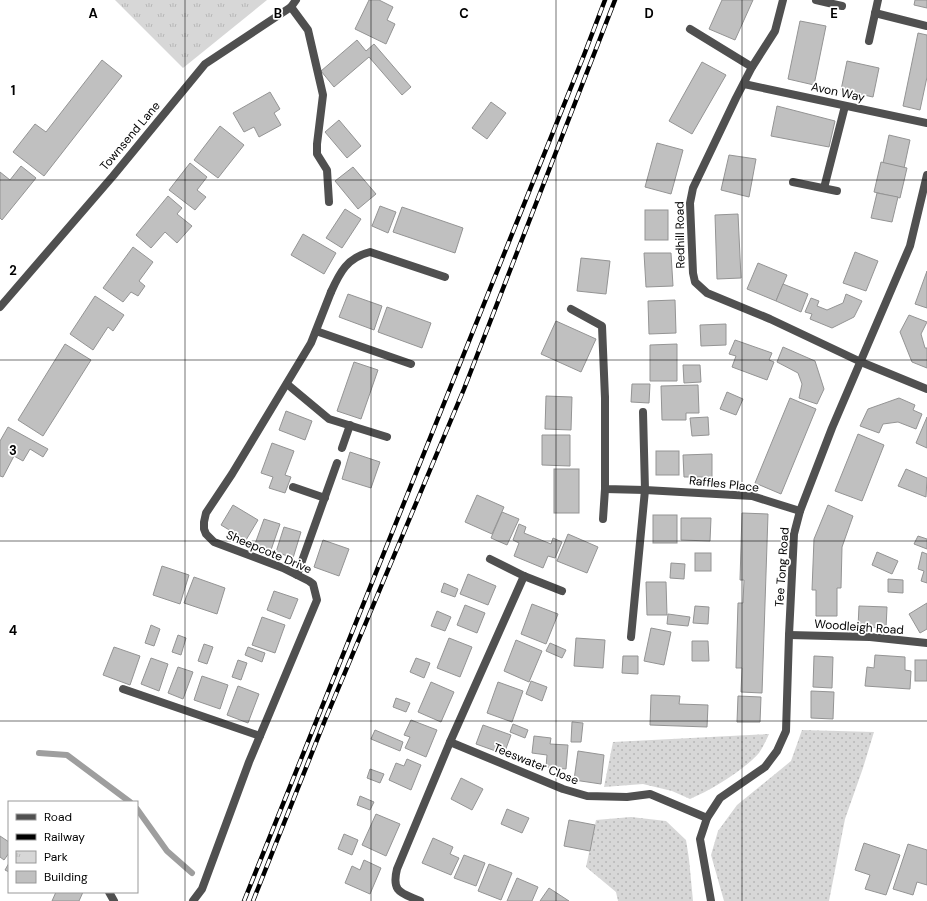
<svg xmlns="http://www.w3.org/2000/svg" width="927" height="901" viewBox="0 0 927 901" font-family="'DM Sans',sans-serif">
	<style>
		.grass { fill: url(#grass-dots) }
		.park { fill: url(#park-tufts) }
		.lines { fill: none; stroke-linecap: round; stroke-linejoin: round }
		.stream { stroke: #9e9e9e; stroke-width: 6 }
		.building { fill: #c0c0c0; stroke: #949494 }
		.service { stroke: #505050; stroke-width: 8 }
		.minor { stroke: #505050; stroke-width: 8 }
		.rail-casing { stroke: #000; stroke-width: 4.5 }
		.rail { stroke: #fff; stroke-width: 3; stroke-dasharray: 9; stroke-linecap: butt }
		.grid { fill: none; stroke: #000; stroke-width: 1; stroke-opacity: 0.55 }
		.labels { text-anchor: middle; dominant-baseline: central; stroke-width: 3.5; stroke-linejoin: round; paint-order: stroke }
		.street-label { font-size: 12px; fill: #000; stroke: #fff }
		.grid-label { font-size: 13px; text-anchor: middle; font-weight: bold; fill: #000; stroke: #fff; stroke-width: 3.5; stroke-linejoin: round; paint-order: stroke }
	</style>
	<defs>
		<pattern id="grass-dots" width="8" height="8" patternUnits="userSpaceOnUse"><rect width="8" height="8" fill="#d7d7d7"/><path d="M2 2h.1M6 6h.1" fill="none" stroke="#b7b7b7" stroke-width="1.8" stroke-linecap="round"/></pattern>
		<pattern id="park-tufts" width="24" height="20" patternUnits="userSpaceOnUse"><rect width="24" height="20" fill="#d7d7d7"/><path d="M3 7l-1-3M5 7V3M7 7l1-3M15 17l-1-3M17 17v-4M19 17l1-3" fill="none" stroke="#b7b7b7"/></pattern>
	</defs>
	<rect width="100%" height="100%" fill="#fff"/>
	<g class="grass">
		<polygon points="802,730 874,732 863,768 845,819 829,901 724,901 711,855 718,831 737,805 791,761"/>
		<path d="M769,734C766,741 763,747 759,753C743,771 711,790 690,799L672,791L643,784L604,787L613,742Z"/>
		<polygon points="631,817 666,821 686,840 689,859 693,901 618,901 616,892 586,867 596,820"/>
	</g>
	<polygon class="park" points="115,0 267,0 183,68"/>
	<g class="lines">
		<g class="stream">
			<polyline points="39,753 67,755 130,802"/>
			<polyline points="137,809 167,851 192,873"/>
		</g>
	</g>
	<g class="building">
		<polygon points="369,0 379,0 393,7 387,20 395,24 386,44 355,29"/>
		<polygon points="722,0 753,0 735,40 709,29"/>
		<polygon points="915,0 927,0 927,8 914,5"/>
		<polygon points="800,21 826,26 814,85 788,79"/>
		<polygon points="918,33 927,35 927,77 920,110 903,106"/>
		<polygon points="357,40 366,51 374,44 411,87 402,95 369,57 334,87 321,71"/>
		<polygon points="102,60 122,76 44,176 13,152 35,124 46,132"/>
		<polygon points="847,61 879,68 873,97 841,90"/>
		<polygon points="702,62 726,75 692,134 669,121"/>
		<polygon points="270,92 280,109 274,113 281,125 259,137 254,127 244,132 233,113"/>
		<polygon points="491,102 506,113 487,139 472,128"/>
		<polygon points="777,106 835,121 829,147 771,136"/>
		<polygon points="339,120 361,146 347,158 325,132"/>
		<polygon points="220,126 244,145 218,178 194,160"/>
		<polygon points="889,135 910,140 904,168 883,163"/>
		<polygon points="657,143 683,150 671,194 645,187"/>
		<polygon points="729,155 756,159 749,197 721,190"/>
		<polygon points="881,162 907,168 900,198 874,192"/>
		<polygon points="190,163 207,177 197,190 206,197 195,210 169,190"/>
		<polygon points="21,166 36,178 2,220 0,218 0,172 10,180"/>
		<polygon points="353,167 376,194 358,209 335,181"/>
		<polygon points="877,193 898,197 892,222 871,218"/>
		<polygon points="168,196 182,208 177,214 192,226 177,243 165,232 151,248 136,235"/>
		<polygon points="380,206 396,212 388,233 372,226"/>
		<polygon points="402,207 463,228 455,253 393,232"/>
		<polygon points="345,209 361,219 342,248 326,238"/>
		<rect x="645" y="210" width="23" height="30"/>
		<polygon points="738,214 741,278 717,279 715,215"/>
		<polygon points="303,234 336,253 324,274 291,255"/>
		<polygon points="133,247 153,262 139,281 145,286 138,296 131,292 123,302 103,288"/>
		<polygon points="855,252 878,261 866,291 843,283"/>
		<polygon points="644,253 671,253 673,286 646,287"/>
		<polygon points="581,258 610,261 606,294 577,291"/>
		<polygon points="758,263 787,275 776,301 747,289"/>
		<polygon points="927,271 927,308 915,304"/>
		<polygon points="783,284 808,294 801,312 776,301"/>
		<polygon points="348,294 382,306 374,330 339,317"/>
		<polygon points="846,294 862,301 854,317 832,328 810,319 812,314 805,312 811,298 819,301 817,306 827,310 843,303"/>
		<polygon points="95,296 124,315 113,331 108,327 93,350 70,334"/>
		<polygon points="675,300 676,333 649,334 648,301"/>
		<polygon points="387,307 431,323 422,348 378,332"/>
		<polygon points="909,315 927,322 921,334 925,348 927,348 927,368 912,362 900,332"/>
		<polygon points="556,321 596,339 581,372 541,354"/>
		<polygon points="726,324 726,345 701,346 700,325"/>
		<polygon points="735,340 772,353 769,360 774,362 767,380 732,367 736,356 729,354"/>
		<polygon points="65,344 91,360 43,436 18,420"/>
		<polygon points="677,344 677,381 650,381 650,345"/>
		<polygon points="783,347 815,361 824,389 817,404 799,398 802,384 798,373 777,362"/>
		<polygon points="354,362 378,370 361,419 337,411"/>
		<polygon points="683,365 700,365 701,382 684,383"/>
		<polygon points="632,384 650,384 649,403 631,402"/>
		<polygon points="698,385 699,413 686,413 686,420 662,420 661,386"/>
		<polygon points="727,392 743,399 736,415 720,409"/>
		<polygon points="546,396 572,397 571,430 545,429"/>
		<polygon points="790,398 816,409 781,494 755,483"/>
		<polygon points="899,398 915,405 913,410 922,414 916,429 898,422 883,424 879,433 860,426 868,409"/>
		<polygon points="286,411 312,421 305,440 279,430"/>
		<polygon points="708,417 709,435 692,436 690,418"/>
		<polygon points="927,417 927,448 916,443"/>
		<polygon points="8,427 48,449 43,457 30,449 23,461 14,456 3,477 0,476 0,441"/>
		<polygon points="858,434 884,445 862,501 835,491"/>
		<polygon points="542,435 570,435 570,466 542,465"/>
		<polygon points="272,443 294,451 285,475 291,477 285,493 269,488 273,477 261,473"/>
		<rect x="656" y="451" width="23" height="24"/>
		<polygon points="350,452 380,462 371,488 342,479"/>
		<polygon points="712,454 712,477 684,477 683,455"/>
		<rect x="554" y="469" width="25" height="44"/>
		<polygon points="906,469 927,478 926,497 898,486"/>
		<polygon points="477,495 504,507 492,534 465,522"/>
		<polygon points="233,505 258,520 246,540 221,525"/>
		<polygon points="828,505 853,516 842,547 841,588 837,588 837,616 816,616 816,590 812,590 814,539"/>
		<polygon points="502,512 519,519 507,545 491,538"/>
		<polygon points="742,513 768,514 762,693 741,692 742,668 736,668 738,603 743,603 744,580 740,580"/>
		<rect x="653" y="515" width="24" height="28"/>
		<polygon points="681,518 711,518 710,541 681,540"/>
		<polygon points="264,519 280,524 271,550 255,544"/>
		<polygon points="519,524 526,527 524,533 551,544 553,538 562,542 555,558 548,556 543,568 514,556 519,543 513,540"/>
		<polygon points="284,527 301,532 293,558 276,552"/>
		<polygon points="568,534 598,547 587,573 557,561"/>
		<polygon points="918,536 927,539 927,549 914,544"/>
		<polygon points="323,540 349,549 339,576 314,567"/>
		<polygon points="877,552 898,561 892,574 872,565"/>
		<polygon points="922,552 927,554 927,583 921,581 924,571 918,569"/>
		<rect x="695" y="553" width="16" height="18"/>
		<polygon points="671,563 685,564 684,579 670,578"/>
		<polygon points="162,566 189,575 180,604 153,595"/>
		<polygon points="468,574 496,586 488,605 460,594"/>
		<polygon points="194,577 225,588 217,614 184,603"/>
		<polygon points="888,579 903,580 903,593 888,592"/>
		<polygon points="646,582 666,582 667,615 647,615"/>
		<polygon points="444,583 458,589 455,597 441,592"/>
		<polygon points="274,591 298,599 290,619 267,610"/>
		<polygon points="927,603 927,629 920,633 909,614"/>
		<polygon points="532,604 558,614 546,644 521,634"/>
		<polygon points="465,605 485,613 477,633 457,625"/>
		<polygon points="695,606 709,607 708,624 693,623"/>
		<polygon points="859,606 887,607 886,628 858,627"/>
		<polygon points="437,611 451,617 445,631 431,626"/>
		<polygon points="668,614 690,617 688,626 667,624"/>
		<polygon points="262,617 285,625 275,653 252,645"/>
		<polygon points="151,625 160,629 154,646 145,643"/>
		<polygon points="651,628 671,632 664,665 644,661"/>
		<polygon points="178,635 186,638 181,655 172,652"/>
		<polygon points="449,638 472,647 460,677 437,668"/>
		<polygon points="576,638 605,640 603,668 574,666"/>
		<polygon points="516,640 542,651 529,682 504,671"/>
		<polygon points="692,641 708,641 709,661 692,661"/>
		<polygon points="550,643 566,650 562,658 546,651"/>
		<polygon points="204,644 213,647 207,664 198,661"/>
		<polygon points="114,647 140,656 130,685 103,675"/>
		<polygon points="248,647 265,653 262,662 245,655"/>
		<polygon points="875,655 905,657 905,670 911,671 910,689 865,686 867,667 874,668"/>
		<polygon points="623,656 638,656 638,674 622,673"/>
		<polygon points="814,656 833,657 832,688 813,687"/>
		<polygon points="151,658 168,664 159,691 141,684"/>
		<polygon points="416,658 430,663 424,678 410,672"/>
		<polygon points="238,660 247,663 241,680 232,677"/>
		<rect x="915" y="660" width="12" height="21"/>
		<polygon points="178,667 193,672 183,699 168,693"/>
		<polygon points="202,676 228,685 220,709 194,700"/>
		<polygon points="531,681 547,687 542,701 526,694"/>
		<polygon points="431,682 454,692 441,722 418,712"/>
		<polygon points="498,682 523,691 512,722 487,713"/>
		<polygon points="238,686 259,694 248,723 227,715"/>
		<polygon points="811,691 834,692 833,719 811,718"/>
		<polygon points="651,695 680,696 679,704 708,705 707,727 650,725"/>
		<polygon points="738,696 761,697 760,722 737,722"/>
		<polygon points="396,698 410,703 406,712 393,707"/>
		<polygon points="411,720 437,730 426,757 405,748 410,737 404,735"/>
		<polygon points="572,722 583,723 581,742 571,742"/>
		<polygon points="513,724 528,730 525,738 510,732"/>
		<polygon points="483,725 511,735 504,754 476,744"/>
		<polygon points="375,730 403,742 400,751 371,739"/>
		<polygon points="534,736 551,738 550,744 568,745 566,769 546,767 547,755 532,753"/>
		<polygon points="578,751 604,755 601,784 574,780"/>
		<polygon points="407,759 421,765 411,790 389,780 396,763 404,766"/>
		<polygon points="370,769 384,774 380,783 367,778"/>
		<polygon points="461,778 483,789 472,810 451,799"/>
		<polygon points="360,796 374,802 370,810 357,805"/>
		<polygon points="507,809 529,818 522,833 501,824"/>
		<polygon points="376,814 400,824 386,856 362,845"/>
		<polygon points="569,820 595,825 590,851 564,846"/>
		<polygon points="344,834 358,840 352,855 338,849"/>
		<polygon points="0,836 9,842 9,853 4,860 0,857"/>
		<polygon points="433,838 453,847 450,854 459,858 451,875 422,863"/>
		<polygon points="864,843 900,855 886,895 865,889 870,875 855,870"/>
		<polygon points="908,844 927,850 927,885 917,882 913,895 893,889"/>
		<polygon points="464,855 485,863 476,886 454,878"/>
		<polygon points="364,860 381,868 370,894 345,883 352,866 360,870"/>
		<polygon points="9,863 9,872 5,870"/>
		<polygon points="489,864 512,873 501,900 478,891"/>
		<polygon points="517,878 538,887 532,901 507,901"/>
		<polygon points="549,888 569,901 540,901"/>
		<polygon points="56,892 83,892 79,901 52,901"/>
	</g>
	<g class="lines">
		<g class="service">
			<polyline points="816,0 842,6"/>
			<polyline points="875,13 927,26"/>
			<polyline points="690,29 752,67"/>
			<polyline points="869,41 878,0"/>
			<polyline points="793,182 837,191"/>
			<polyline points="824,188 845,106"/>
			<path d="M331,292C340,272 347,258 370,252L445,277"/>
			<polyline points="571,309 602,326 605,398"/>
			<polyline points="287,384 329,419 387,437"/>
			<polyline points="342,448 350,425"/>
			<polyline points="293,487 325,498"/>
			<polyline points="297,575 337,463"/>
			<polyline points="123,689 260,736"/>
			<polyline points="109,892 114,901"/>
		</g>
		<g class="minor">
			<polyline points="783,0 775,31 752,67 736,98 693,188 690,203 693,273 695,282 707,293 770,319 861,362 927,389"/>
			<polyline points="291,7 308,30 323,95 317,144 317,154 327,170 329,202"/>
			<polyline points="744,84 927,123"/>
			<polyline points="0,307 113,176 205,64 291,7 296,0"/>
			<polyline points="316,331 411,364"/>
			<polyline points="605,398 605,489 645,490 752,496 800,511"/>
			<polyline points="603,519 605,489"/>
			<polyline points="490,559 524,576 562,591"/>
			<polyline points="789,635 870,637 927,643"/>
			<polyline points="631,637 645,490 643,412"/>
			<polyline points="450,742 563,789 587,796 627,797 650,794 707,818"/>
			<polyline points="193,901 202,889 249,762 317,600 313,584 309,581 283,568 214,542 206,534 204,529 204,522 206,513 232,474 311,343 331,292"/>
			<path d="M420,901C402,893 391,893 397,869L450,742L524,576"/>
			<polyline points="711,901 700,839 707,818 720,798 765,767 777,751 786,731 789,635 794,534 800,511 832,428 910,246 927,175"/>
		</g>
		<defs>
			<g id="rail">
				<polyline points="244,901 584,55 605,0"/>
				<polyline points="253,901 325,720 464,389 615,0"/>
			</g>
		</defs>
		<use href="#rail" class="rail-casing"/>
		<use href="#rail" class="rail"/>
	</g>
	<path class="grid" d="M185,0V901M371,0V901M556,0V901M742,0V901M0,180H927M0,360H927M0,541H927M0,721H927"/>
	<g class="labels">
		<g class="street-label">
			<text transform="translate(838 92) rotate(12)">Avon Way</text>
			<text transform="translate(130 136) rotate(-50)">Townsend Lane</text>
			<text transform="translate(680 235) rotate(-91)">Redhill Road</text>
			<text transform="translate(724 484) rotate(6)">Raffles Place</text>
			<text transform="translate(269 552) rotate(23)">Sheepcote Drive</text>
			<text transform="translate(782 567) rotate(-86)">Tee Tong Road</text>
			<text transform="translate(859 627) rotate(4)">Woodleigh Road</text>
			<text transform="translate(536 764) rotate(22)">Teeswater Close</text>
		</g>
	</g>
	<g class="grid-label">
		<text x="93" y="18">A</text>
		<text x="278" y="18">B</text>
		<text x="464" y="18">C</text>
		<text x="649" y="18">D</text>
		<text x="834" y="18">E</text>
		<text x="13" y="95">1</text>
		<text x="13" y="275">2</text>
		<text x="13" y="455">3</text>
		<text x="13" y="635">4</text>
	</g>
	<rect x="8" y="801" width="130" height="92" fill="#ffffff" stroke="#999999"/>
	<rect x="16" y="814" width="20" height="6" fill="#505050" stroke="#999999"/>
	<text x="44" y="821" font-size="12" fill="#000000">Road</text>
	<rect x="16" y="834" width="20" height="6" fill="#000000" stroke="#999999"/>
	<text x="44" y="841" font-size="12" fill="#000000">Railway</text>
	<rect x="16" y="851" width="20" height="12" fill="url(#park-tufts)" stroke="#999999"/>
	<text x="44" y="861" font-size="12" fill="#000000">Park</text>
	<rect x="16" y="871" width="20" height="12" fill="#c0c0c0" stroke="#999999"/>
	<text x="44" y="881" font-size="12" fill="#000000">Building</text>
</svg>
